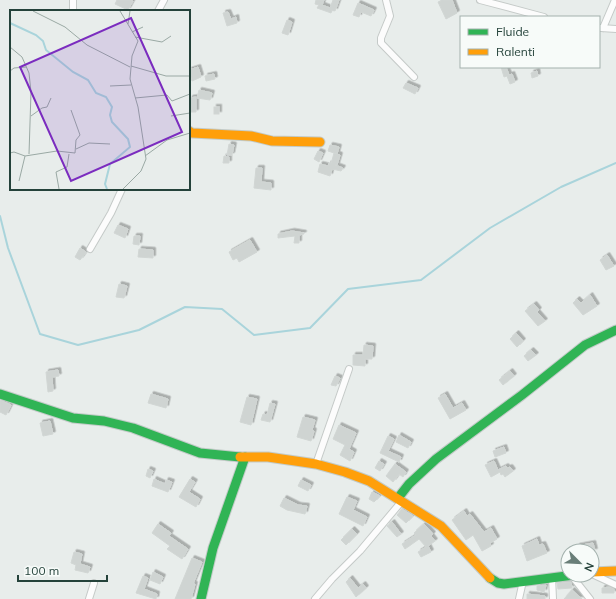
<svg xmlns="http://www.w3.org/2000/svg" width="616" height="599" viewBox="0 0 616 599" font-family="Mulish,sans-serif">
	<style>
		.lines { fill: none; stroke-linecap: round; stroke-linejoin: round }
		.stream { stroke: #a9d4db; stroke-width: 2 }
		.building { fill: #cfd4d2; stroke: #d1d6d4; filter: url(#shadow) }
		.street-casing { stroke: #c5cac8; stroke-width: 8 }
		.fast-casing { stroke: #c3cbc8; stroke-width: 11 }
		.slow-casing { stroke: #c3cbc8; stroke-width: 11 }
		.street { stroke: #fcfcfc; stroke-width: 6 }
		.fast { stroke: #30b455; stroke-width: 9 }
		.slow { stroke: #ff9f0a; stroke-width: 9 }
		.inset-river { fill: none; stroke: #a9d4db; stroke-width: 2 }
		.inset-road { fill: none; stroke: #9aa9a4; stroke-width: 1 }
		.view { fill: #7b2cbf; fill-opacity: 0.15; stroke: #7b2cbf; stroke-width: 2 }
		.inset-edge { fill: none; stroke: #24423a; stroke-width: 2 }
	</style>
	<defs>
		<filter id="shadow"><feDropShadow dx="2.5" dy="-2.5" stdDeviation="0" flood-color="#0004"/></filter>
	</defs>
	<rect width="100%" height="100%" fill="#e8edeb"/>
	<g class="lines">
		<polyline class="stream" points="0,216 8,248 40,334 78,345 139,330 185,307 222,309 254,335 310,328 348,289 421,280 490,228 561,187 616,163"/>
	</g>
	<g class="building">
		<polygon points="117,0 130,0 133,1 128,10 115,4"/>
		<polygon points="316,0 324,0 322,5 330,8 333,0 339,0 335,11 332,10 331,13 317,8 319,5 315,4"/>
		<polygon points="443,0 452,0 457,13 446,19 438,2"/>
		<polygon points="358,3 374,10 371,16 361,12 359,17 353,15"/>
		<polygon points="228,12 231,19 236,17 237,23 227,26 223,13"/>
		<polygon points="287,20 292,22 288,35 282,33"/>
		<polygon points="198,67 201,77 192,81 189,70"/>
		<polygon points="501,67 506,67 509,75 512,74 515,82 510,84 507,76 504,77"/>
		<polygon points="537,71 538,76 532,78 531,73"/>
		<polygon points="214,74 215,79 206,81 205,76"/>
		<polygon points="406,83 418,88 415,94 403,88"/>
		<polygon points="199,90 212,93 210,100 197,98"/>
		<polygon points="196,97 196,112 190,112 190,98"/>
		<rect x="214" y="107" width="5" height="7"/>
		<polygon points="229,144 234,145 232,155 227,155"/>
		<polygon points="330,145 339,147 337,154 328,151"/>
		<polygon points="318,151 323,153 319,162 314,159"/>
		<polygon points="334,153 340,155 337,165 335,165 343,168 341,171 332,169 330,176 318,172 320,164 328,166 329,163 331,164"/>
		<polygon points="224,156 229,157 229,163 223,163"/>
		<polygon points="256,168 262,168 261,182 271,183 271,190 254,188"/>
		<polygon points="118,225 128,229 125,238 114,233"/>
		<polygon points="292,231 304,233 304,234 299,235 299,243 294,243 295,236 278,238 278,234"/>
		<polygon points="134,236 140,236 139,245 133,244"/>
		<polygon points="250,240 257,252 239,262 237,258 233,260 229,252"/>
		<polygon points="80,248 86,252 80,260 75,257"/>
		<polygon points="139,249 153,250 153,258 138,257"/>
		<polygon points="607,255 614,266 606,270 600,260"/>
		<polygon points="119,284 127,286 124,298 116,297"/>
		<polygon points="590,295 597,306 583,315 573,303 577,299 581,303"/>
		<polygon points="534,304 539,310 537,312 545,321 538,326 525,311"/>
		<polygon points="516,333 523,341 517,347 510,339"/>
		<polygon points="364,345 373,346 372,359 365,359 365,366 353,365 353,355 363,355"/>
		<polygon points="531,350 536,355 528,361 524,356"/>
		<polygon points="58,370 59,376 52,377 53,391 48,392 46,372"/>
		<polygon points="510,371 514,376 503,385 499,380"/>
		<polygon points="335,376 340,378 336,386 331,385"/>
		<polygon points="151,394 168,399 166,408 148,403"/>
		<polygon points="445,394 453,408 462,403 466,410 450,419 438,398"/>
		<polygon points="247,397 257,399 251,425 240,422"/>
		<polygon points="0,400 11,405 6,415 0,412"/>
		<polygon points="270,403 275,404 270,422 261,420 263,414 267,415"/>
		<polygon points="303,417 315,420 312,430 314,431 311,441 297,437"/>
		<polygon points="50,421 53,434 43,436 40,423"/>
		<polygon points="339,425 356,433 349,449 354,452 350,461 340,455 345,445 333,439"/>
		<polygon points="399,435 411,442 408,448 396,442"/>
		<polygon points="388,436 394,439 388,451 401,457 399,462 380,453"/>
		<polygon points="504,447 506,453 495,457 493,451"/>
		<polygon points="379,461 384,464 380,471 375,468"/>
		<polygon points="494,461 498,470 506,466 507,468 510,467 513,471 505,477 503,474 501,475 500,472 491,477 485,465"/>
		<polygon points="395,464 406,472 403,477 399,474 393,482 386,476"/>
		<polygon points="148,469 153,471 150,478 146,476"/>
		<polygon points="154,479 165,484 166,480 172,482 168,492 152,486"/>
		<polygon points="190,479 195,482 189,492 200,499 196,507 179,497"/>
		<polygon points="301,480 311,485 308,491 298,486"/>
		<polygon points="372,492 380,496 374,502 369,499"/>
		<polygon points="347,497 357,501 353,510 367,517 363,526 339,514"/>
		<polygon points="284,498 298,505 307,506 305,514 287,510 280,506"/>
		<polygon points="402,509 413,516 406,523 397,515"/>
		<polygon points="464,511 467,516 470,514 484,532 491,528 497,539 490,543 491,546 482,551 473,535 466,540 452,520"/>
		<polygon points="392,522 401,534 397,537 387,526"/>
		<polygon points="158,524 171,533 169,536 188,549 182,559 167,549 170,546 152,533"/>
		<polygon points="424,524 433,534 431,536 435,541 428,546 431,552 421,557 418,552 426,547 419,539 405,549 402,544 416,535 414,533"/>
		<polygon points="352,529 357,534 346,545 341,540"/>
		<polygon points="537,539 539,545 543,544 547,553 527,561 522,546"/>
		<polygon points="593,543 595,551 578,551 577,546"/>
		<polygon points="74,552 82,554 80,564 90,567 88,573 75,570 76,565 71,563"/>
		<polygon points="192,558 202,562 193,584 195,584 191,599 175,599"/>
		<polygon points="153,572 163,577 160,584 150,580"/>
		<polygon points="143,576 148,578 144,589 157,594 156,599 136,593"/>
		<polygon points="350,578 358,588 363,584 366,588 356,597 346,582"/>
		<polygon points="571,582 572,588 558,589 557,583"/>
		<polygon points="546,585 544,592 537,590 537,586"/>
		<polygon points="610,587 614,589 614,593 602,593 602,588"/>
		<polygon points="572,590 582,599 564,599"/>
		<polygon points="527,594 545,596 545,599 527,599"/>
	</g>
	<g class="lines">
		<defs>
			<g id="street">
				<polyline points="73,0 73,11"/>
				<polyline points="386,0 390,16 381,38 381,43 414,77"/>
				<polyline points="480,0 544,17"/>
				<polyline points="158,11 164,0"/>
				<polyline points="601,28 616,29"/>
				<polyline points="603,28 615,0"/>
				<polyline points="90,249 111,213 122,189"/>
				<polyline points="316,464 349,369"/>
				<polyline points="592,574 616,585"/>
				<polyline points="571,575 590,599"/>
				<polyline points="552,577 553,599"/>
				<polyline points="89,599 94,583"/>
				<polyline points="315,599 332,579 360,551 402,501"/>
				<polyline points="519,599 523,581"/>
			</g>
			<g id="fast">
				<polyline points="0,394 73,418 104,421 133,428 200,453 240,457"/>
				<polyline points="398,498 409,484 436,459 522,395 585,345 616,330"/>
				<polyline points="490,578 498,583 504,584 574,575"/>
				<polyline points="201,599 213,548 245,457"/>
			</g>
			<g id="slow">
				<polyline points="189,131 192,133 251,136 272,141 320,142"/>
				<polyline points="240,457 268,457 316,464 345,472 369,481 441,526 490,578"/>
				<polyline points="592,572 616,571"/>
			</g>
		</defs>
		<use href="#street" class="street-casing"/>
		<use href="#fast" class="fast-casing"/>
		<use href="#slow" class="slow-casing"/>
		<use href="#street" class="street"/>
		<use href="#fast" class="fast"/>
		<use href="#slow" class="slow"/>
	</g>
	<g transform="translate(10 10)">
		<rect width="180" height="180" fill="#e8edeb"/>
		<path class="inset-river" d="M0,13L26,25L33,31L36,40L63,62L78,70L86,83L96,87L102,97L100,105L102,112L118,129L120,137L100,154L95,174L97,179"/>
		<path class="inset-road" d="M23,1L55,17L77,35L120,57M110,1L128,31L122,46L120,69L128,97L136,149L131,161L113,179M118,14L120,1M122,22L133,17M125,27L152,32L161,26M0,37L12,47L19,63L21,82L19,144M121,56L156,66H180M0,61L4,58L16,57M100,76L121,75M125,88L157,85L162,91L180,84M21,106L32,98L37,97L41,88M161,106L180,103M66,139L79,133L100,134M0,143L4,142L15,146M15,146L47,141L65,143L66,130L70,125L61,100M135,146L157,130L180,123M9,171L15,146M49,179L46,162L57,157L59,144"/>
		<path class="view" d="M121,8L172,122L61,171L10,57Z"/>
		<rect width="180" height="180" class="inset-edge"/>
	</g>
	<rect x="460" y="16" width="140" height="52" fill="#f7fbf9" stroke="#a3b1ad"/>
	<rect x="468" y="29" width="20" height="6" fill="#30b455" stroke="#a3b1ad"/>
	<text x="496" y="36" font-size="12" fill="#24423a">Fluide</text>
	<rect x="468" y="49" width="20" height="6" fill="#ff9f0a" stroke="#a3b1ad"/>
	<text x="496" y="56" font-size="12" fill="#24423a">Ralenti</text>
	<g transform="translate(580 563) rotate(114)"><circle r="19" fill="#f7fbf9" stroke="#a3b1ad"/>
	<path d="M0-3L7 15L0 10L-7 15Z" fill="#697e78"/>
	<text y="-6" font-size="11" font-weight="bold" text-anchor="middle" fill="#24423a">N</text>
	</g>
	<path d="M18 575v6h89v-6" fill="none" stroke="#24423a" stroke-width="2"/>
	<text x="24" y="575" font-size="12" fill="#24423a" stroke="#f7fbf9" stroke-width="3" paint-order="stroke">100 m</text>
</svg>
